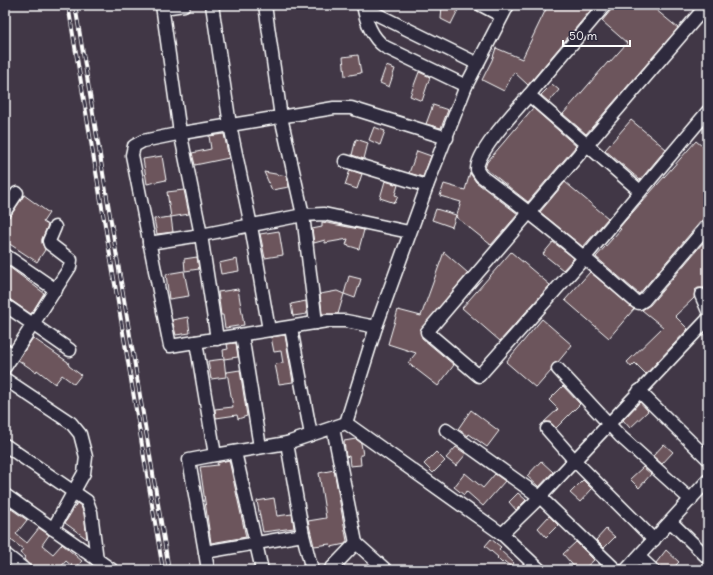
<svg xmlns="http://www.w3.org/2000/svg" width="713" height="575" viewBox="0 0 713 575" font-family="Delius,sans-serif">
	<style>
		.building { fill: #6c555c; stroke: #fff }
		.lines { fill: none; stroke-linecap: round; stroke-linejoin: round }
		.minor-casing { stroke: #fff; stroke-width: 15 }
		.minor { stroke: #2f2a3d; stroke-width: 12 }
		.rail-casing { stroke: #fff; stroke-width: 4 }
		.rail { stroke: #2f2a3d; stroke-width: 2.5; stroke-dasharray: 8; stroke-linecap: butt }
	</style>
	<rect width="100%" height="100%" fill="#413746"/>
	<filter id="ink" filterUnits="userSpaceOnUse"><feTurbulence type="fractalNoise" baseFrequency=".025" numOctaves="2"/><feDisplacementMap in="SourceGraphic" scale="8" xChannelSelector="R" yChannelSelector="G"/><feConvolveMatrix kernelMatrix="1 2 1 2 8 2 1 2 1" color-interpolation-filters="sRGB"/></filter>
	<g filter="url(#ink)">
		<g class="building">
			<polygon points="442,5 454,5 459,8 451,24 441,19"/>
			<polygon points="548,5 595,5 528,85 514,72 504,91 482,80 492,60 496,48 522,59"/>
			<polygon points="612,5 658,5 655,9 678,28 586,134 563,114 608,62 609,63 627,43 602,21 611,10"/>
			<polygon points="358,55 361,73 345,76 343,57"/>
			<polygon points="386,66 395,69 389,87 380,83"/>
			<polygon points="419,72 430,77 422,101 410,96"/>
			<polygon points="552,84 559,90 549,102 541,95"/>
			<polygon points="433,105 448,110 441,128 426,124"/>
			<polygon points="533,108 576,146 528,202 485,168 487,162"/>
			<polygon points="631,120 666,149 640,180 605,150"/>
			<polygon points="374,127 385,131 380,145 369,140"/>
			<polygon points="224,134 229,158 195,165 192,153 211,149 209,136"/>
			<polygon points="356,139 368,143 364,159 352,155"/>
			<polygon points="696,141 708,151 708,218 702,220 639,294 596,257 621,229 619,228 625,221"/>
			<polygon points="417,151 431,156 423,177 409,173"/>
			<polygon points="162,156 166,180 147,184 143,159"/>
			<polygon points="350,170 362,174 357,189 345,185"/>
			<polygon points="264,172 287,176 289,187 272,190"/>
			<polygon points="470,173 476,182 518,214 491,245 456,217 461,202 440,196 444,184 465,190"/>
			<polygon points="385,181 398,185 395,195 398,196 395,203 380,198"/>
			<polygon points="565,182 608,218 583,247 540,212"/>
			<polygon points="184,190 189,214 171,217 167,192"/>
			<polygon points="24,195 49,213 43,222 48,225 42,239 42,243 45,250 37,262 5,241 5,218 11,215"/>
			<polygon points="436,209 456,215 452,227 432,220"/>
			<polygon points="171,217 173,232 157,234 154,219"/>
			<polygon points="322,222 364,230 359,249 346,245 348,239 325,243 325,240 314,243 312,229 322,227"/>
			<polygon points="279,231 283,255 265,258 260,234"/>
			<polygon points="708,237 708,284 704,288 698,288 695,290 694,298 675,316 688,329 646,374 635,363 631,367 627,362 663,327 642,310 650,305"/>
			<polygon points="553,242 574,258 563,270 543,254"/>
			<polygon points="444,252 468,273 420,330 422,338 454,365 438,386 408,363 416,353 388,344 398,310 421,316"/>
			<polygon points="511,252 550,285 500,341 462,308"/>
			<polygon points="197,257 199,269 185,271 184,259"/>
			<polygon points="237,259 239,271 221,274 219,263"/>
			<polygon points="5,264 44,293 31,314 5,296"/>
			<polygon points="184,271 189,296 169,299 166,274"/>
			<polygon points="590,272 634,309 609,338 565,300"/>
			<polygon points="349,276 361,279 355,298 344,294"/>
			<polygon points="238,289 244,325 225,328 223,315 221,315 218,292"/>
			<polygon points="337,291 344,294 338,314 322,314 320,294"/>
			<polygon points="306,301 307,314 293,316 291,304"/>
			<polygon points="188,317 190,333 176,335 172,320"/>
			<polygon points="542,319 572,345 558,362 553,364 551,371 536,388 506,362"/>
			<polygon points="285,335 293,382 279,384 275,364 283,363 281,351 274,352 271,337"/>
			<polygon points="33,338 68,362 69,366 81,375 74,384 62,375 55,384 37,370 36,372 18,360"/>
			<polygon points="236,343 238,357 224,359 223,350 228,349 227,344"/>
			<polygon points="224,359 226,377 211,379 208,361"/>
			<polygon points="240,370 247,416 238,419 237,415 216,418 215,409 233,407 227,372"/>
			<polygon points="563,386 580,404 556,428 550,422 544,422 558,409 549,400"/>
			<polygon points="640,402 648,411 630,428 623,420"/>
			<polygon points="471,410 499,431 487,447 469,434 468,436 458,429"/>
			<polygon points="356,439 361,443 363,455 360,455 361,465 350,466 349,456 346,457 344,441"/>
			<polygon points="664,444 673,452 662,464 653,456"/>
			<polygon points="456,447 466,454 456,466 446,458"/>
			<polygon points="436,452 445,461 433,473 424,464"/>
			<polygon points="229,460 246,537 211,543 200,467 218,465 217,463"/>
			<polygon points="541,461 553,472 539,487 527,476"/>
			<polygon points="643,467 651,474 639,488 630,479"/>
			<polygon points="334,470 347,541 345,544 331,547 330,544 314,546 308,521 326,518 319,473"/>
			<polygon points="465,473 483,488 495,474 505,481 483,506 466,491 464,495 454,487"/>
			<polygon points="583,480 592,489 580,502 570,493"/>
			<polygon points="518,493 526,500 516,510 509,502"/>
			<polygon points="274,498 277,516 292,514 294,528 263,532 257,501"/>
			<polygon points="77,503 81,506 84,514 87,539 65,523"/>
			<polygon points="7,506 27,520 16,534 27,543 39,528 49,535 42,545 53,554 62,544 82,561 75,569 66,561 58,570 33,570 24,559 25,557 20,553 23,549 11,540 5,547 5,509"/>
			<polygon points="549,516 558,525 546,537 538,528"/>
			<polygon points="606,529 615,537 604,548 596,540"/>
			<polygon points="491,539 501,547 499,549 514,563 511,567 504,561 502,563 497,558 498,557 485,546"/>
			<polygon points="576,542 594,560 583,570 577,570 563,554"/>
			<polygon points="666,550 679,562 671,570 660,570 656,563"/>
		</g>
		<g class="lines">
			<defs>
				<g id="minor">
					<polyline points="162,5 179,126 201,235 303,215 324,214 409,232"/>
					<polyline points="212,5 230,125 251,226 269,330"/>
					<polyline points="265,5 281,117 303,215 316,323"/>
					<path d="M363,5C366,21 371,37 385,47L466,86"/>
					<polyline points="481,5 502,16"/>
					<polyline points="605,5 529,95 587,145 427,332 479,376 585,257 708,111"/>
					<polyline points="163,8 184,5"/>
					<polyline points="364,8 478,64"/>
					<path d="M529,95C517,109 476,152 477,170L481,176C535,216 586,258 636,302L639,303L644,300L708,225"/>
					<polyline points="345,161 427,186"/>
					<polyline points="640,191 587,145 707,5"/>
					<polyline points="5,211 17,193"/>
					<polyline points="149,243 201,235 217,339"/>
					<polyline points="5,255 56,290"/>
					<polyline points="701,295 708,311"/>
					<polyline points="5,305 70,350"/>
					<polyline points="376,327 346,321 327,321 170,346 132,155 134,146 143,141 182,133 334,108 351,108 447,138"/>
					<polyline points="291,328 311,435"/>
					<polyline points="242,335 260,447"/>
					<polyline points="196,342 215,455 287,443 303,535 312,570"/>
					<polyline points="5,350 13,355 5,367"/>
					<polyline points="13,355 70,267 71,260 50,244 49,241 55,227"/>
					<polyline points="558,369 620,436 691,500"/>
					<polyline points="5,379 71,423 80,434 86,457 84,473 53,529"/>
					<polyline points="639,391 708,459"/>
					<polyline points="346,423 376,327 427,186 466,86 508,5"/>
					<polyline points="333,428 356,543"/>
					<polyline points="547,429 575,461 654,540"/>
					<polyline points="446,430 540,497 616,570"/>
					<polyline points="287,443 346,423 502,534 540,570"/>
					<polyline points="5,445 87,501 91,512 97,560"/>
					<polyline points="235,452 262,570"/>
					<polyline points="215,455 189,460 205,552 303,535"/>
					<polyline points="5,495 112,570"/>
					<polyline points="671,522 708,558"/>
					<polyline points="502,534 540,497 708,319"/>
					<polyline points="205,552 208,570"/>
					<polyline points="5,554 25,570"/>
					<polyline points="639,557 653,570"/>
					<polyline points="330,570 356,543 386,570"/>
					<polyline points="626,570 708,480"/>
				</g>
			</defs>
			<use href="#minor" class="minor-casing"/>
			<use href="#minor" class="minor"/>
			<defs>
				<g id="rail">
					<polyline points="68,5 163,570"/>
					<polyline points="75,5 169,570"/>
				</g>
			</defs>
			<use href="#rail" class="rail-casing"/>
			<use href="#rail" class="rail"/>
		</g>
	</g>
	<rect width="713" height="575" fill="none" stroke="#2f2a3d" stroke-width="20"/>
	<rect x="10" y="10" width="693" height="555" fill="none" stroke="#fff" stroke-width="1.5" filter="url(#ink)"/>
	<path d="M563 40v6h67v-6" fill="none" stroke="#ffffff" stroke-width="2"/>
	<text x="569" y="40" font-size="12" fill="#ffffff" stroke="#2f2a3d" stroke-width="3" paint-order="stroke">50 m</text>
</svg>
